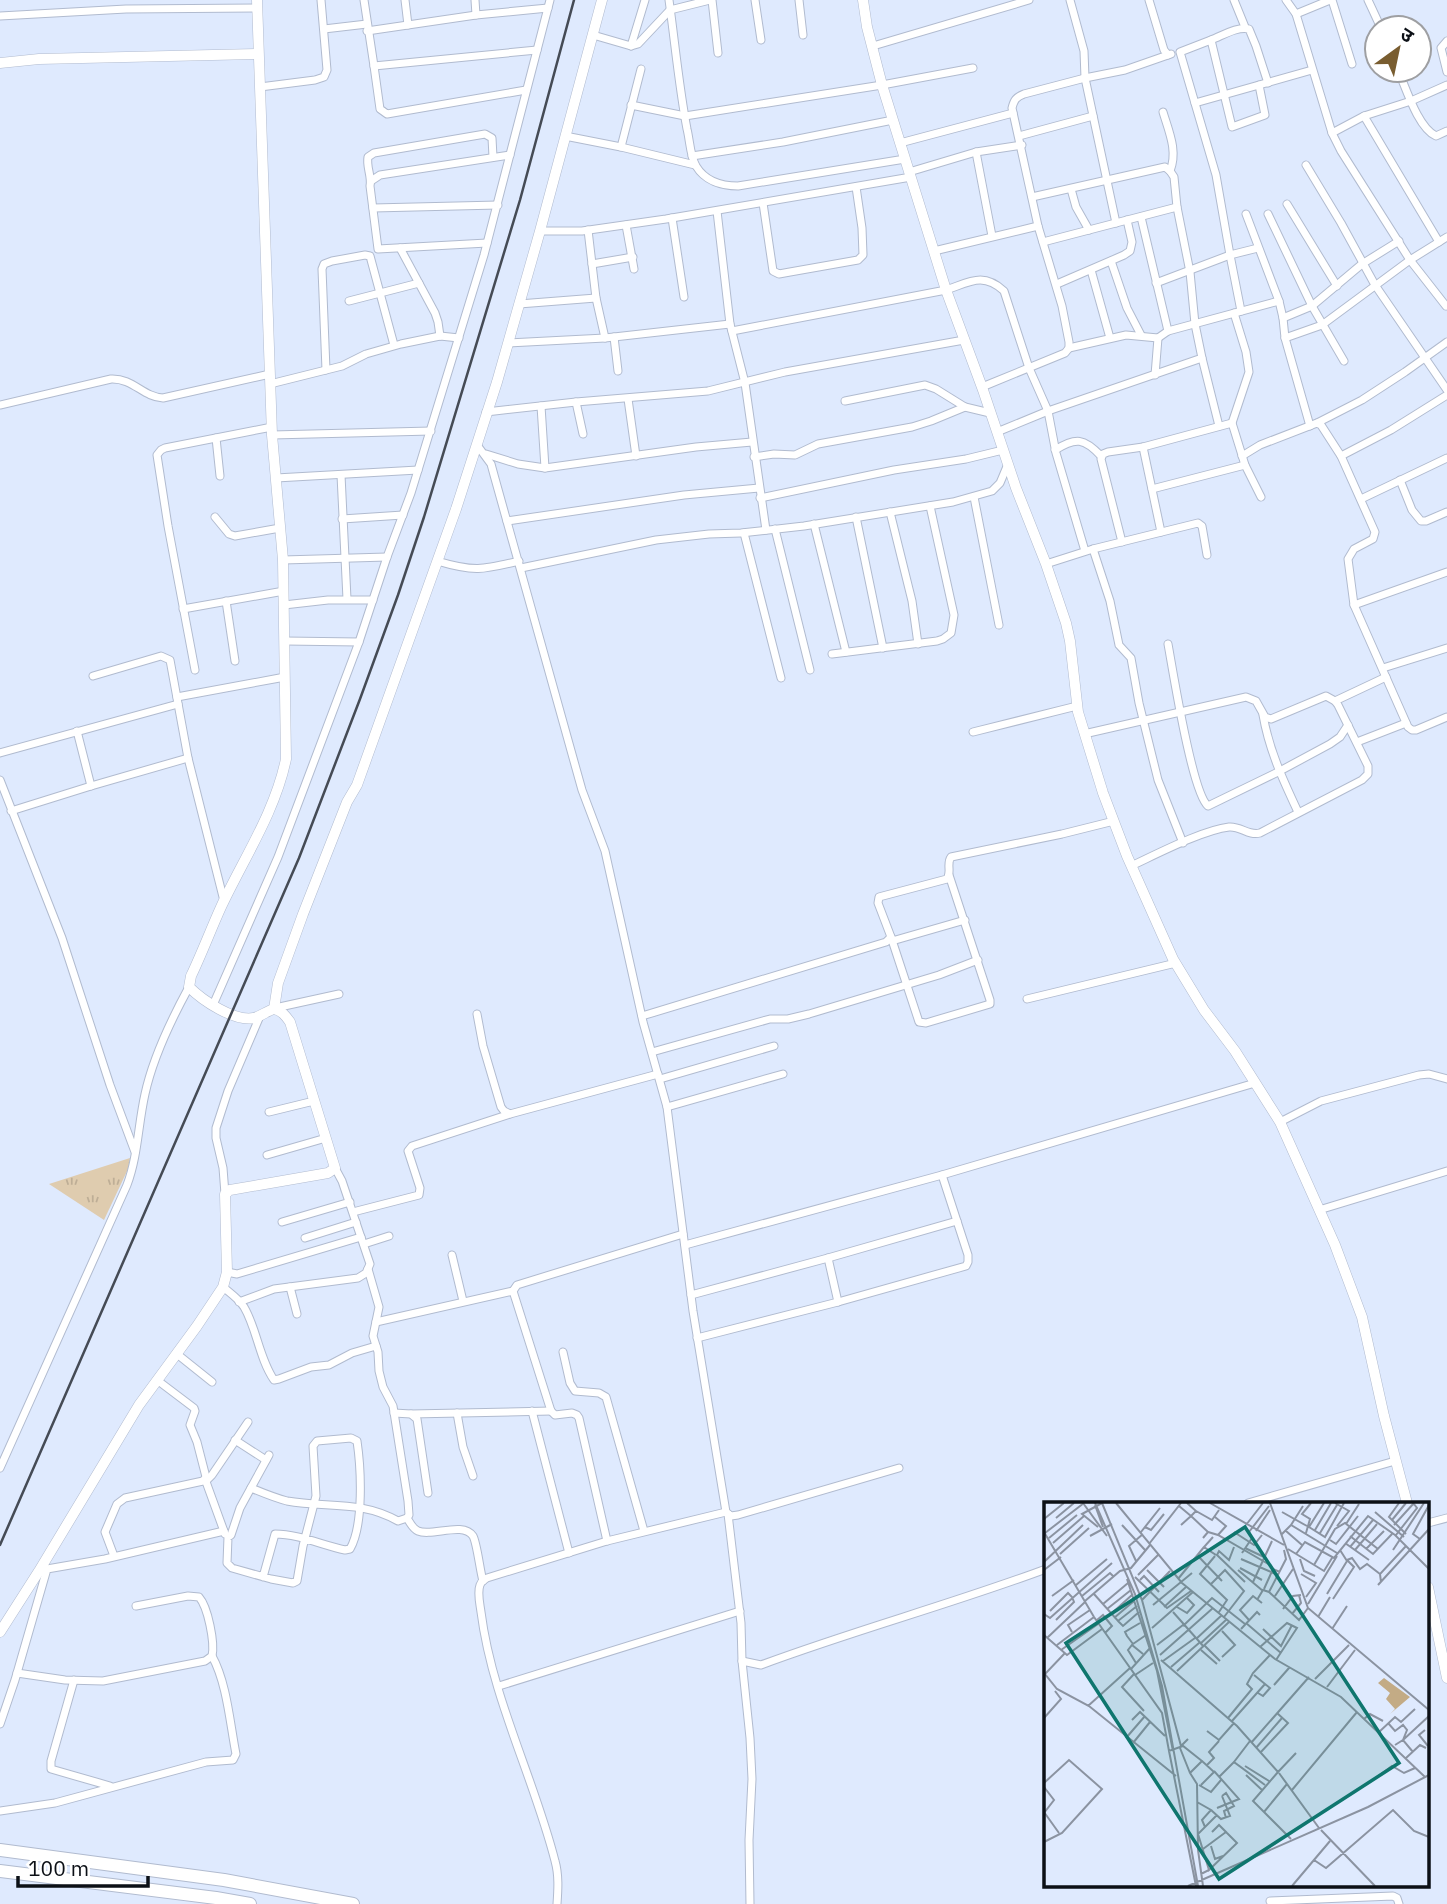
<svg xmlns="http://www.w3.org/2000/svg" width="1447" height="1904" viewBox="0 0 1447 1904" font-family="'IBM Plex Sans','Noto Sans Devanagari',sans-serif">
	<style>
		.grass { fill: url(#grass-tufts) }
		.lines { fill: none; stroke-linecap: round; stroke-linejoin: round }
		.street-casing { stroke: #b1bbcf; stroke-width: 9 }
		.secondary-casing { stroke: #b1bbcf; stroke-width: 11 }
		.highway-casing { stroke: #b1bbcf; stroke-width: 14 }
		.street { stroke: #fff; stroke-width: 7 }
		.secondary { stroke: #fff; stroke-width: 10 }
		.highway { stroke: #fff; stroke-width: 12 }
		.rail { stroke: #454b55; stroke-width: 2.5 }
		.inset-road { fill: none; stroke: #8b93a1; stroke-width: 2 }
		.view { fill: #0f766e; fill-opacity: 0.15; stroke: #0f766e; stroke-width: 3.5 }
		.inset-edge { fill: none; stroke: #0c1016; stroke-width: 3.5 }
	</style>
	<defs>
		<pattern id="grass-tufts" width="24" height="20" patternUnits="userSpaceOnUse" patternTransform="scale(1.75)"><rect width="24" height="20" fill="#dfccaf"/><path d="M3 7l-1-3M5 7V3M7 7l1-3M15 17l-1-3M17 17v-4M19 17l1-3" fill="none" stroke="#beae96"/></pattern>
	</defs>
	<rect width="100%" height="100%" fill="#dfeafe"/>
	<polygon class="grass" points="130,1158 129,1167 104,1220 49,1184"/>
	<g class="lines">
		<defs>
			<g id="street">
				<polyline points="364,0 374,66 537,50"/>
				<polyline points="405,0 408,25"/>
				<polyline points="475,0 476,15"/>
				<path d="M669,0C675,43 679,87 687,129C690,141 690,156 696,166C705,181 722,186 738,186L905,159"/>
				<polyline points="712,0 718,53"/>
				<polyline points="755,0 761,40"/>
				<polyline points="799,0 803,35"/>
				<polyline points="1070,0 1084,51 1085,78 1116,223"/>
				<polyline points="1149,0 1164,50 1168,55 1171,54"/>
				<polyline points="1234,0 1245,27"/>
				<polyline points="1286,0 1296,14 1332,133 1341,151 1410,260 1446,306"/>
				<polyline points="1332,0 1352,64"/>
				<polyline points="1368,0 1381,28"/>
				<polyline points="1296,14 1330,0"/>
				<polyline points="0,16 126,9 257,8"/>
				<polyline points="324,29 367,24"/>
				<polyline points="367,31 476,15 548,8"/>
				<polyline points="593,35 631,46 638,44 670,10 710,0"/>
				<path d="M1211,40C1222,36 1237,26 1249,29L1256,46L1268,83"/>
				<polyline points="1447,41 1441,48 1447,72"/>
				<polyline points="631,46 645,0"/>
				<polyline points="873,46 1029,0"/>
				<polyline points="374,66 380,109 387,114 526,90"/>
				<path d="M1398,70C1406,88 1418,128 1436,136L1447,131"/>
				<polyline points="260,87 315,80 324,77 327,70 321,0"/>
				<polyline points="1195,103 1259,85"/>
				<polyline points="631,105 685,116 882,85 973,68"/>
				<path d="M1163,112C1169,132 1178,151 1170,171"/>
				<polyline points="1364,116 1439,242"/>
				<polyline points="1332,133 1364,116 1411,101 1447,85"/>
				<polyline points="565,136 621,147 695,165"/>
				<polyline points="1019,136 1093,116"/>
				<polyline points="900,143 1013,113"/>
				<polyline points="621,147 641,69"/>
				<polyline points="976,152 992,236"/>
				<polyline points="692,156 783,142 893,120"/>
				<polyline points="1306,165 1341,223 1375,285 1447,390"/>
				<polyline points="909,172 976,152 1022,145"/>
				<polyline points="371,181 380,175 510,155"/>
				<polyline points="1071,189 1076,207 1089,230"/>
				<polyline points="763,203 773,271 779,274 790,272 858,260 863,255 862,228 856,187"/>
				<polyline points="1287,204 1337,286"/>
				<polyline points="373,208 498,205"/>
				<polyline points="717,211 730,324 745,383 766,530"/>
				<polyline points="1246,214 1279,301 1283,318 1285,338 1310,426"/>
				<polyline points="1268,214 1312,306 1344,361"/>
				<polyline points="1141,217 1168,331"/>
				<polyline points="672,218 684,297"/>
				<polyline points="626,225 634,269"/>
				<polyline points="588,230 596,298 605,338"/>
				<polyline points="540,231 582,231 666,219 911,177"/>
				<polyline points="1043,242 1177,207"/>
				<path d="M487,243L378,249L370,186C372,176 366,167 368,157L374,153L485,134L492,138L493,157"/>
				<polyline points="400,248 435,313 438,322 440,336"/>
				<polyline points="934,251 1038,226"/>
				<polyline points="1111,261 1127,308 1141,335"/>
				<polyline points="592,264 633,257"/>
				<polyline points="1091,270 1110,338"/>
				<polyline points="1156,283 1230,255 1258,248"/>
				<polyline points="1057,284 1124,255 1130,251 1132,242 1127,220"/>
				<polyline points="349,301 419,283"/>
				<polyline points="519,304 596,298"/>
				<polyline points="1241,311 1230,255 1216,175 1180,52 1211,40 1232,127 1265,115 1259,85 1312,70"/>
				<polyline points="1283,318 1312,306 1362,264 1399,241"/>
				<path d="M732,331L946,290C970,282 983,272 1004,291L1029,368L1048,411L1056,453L1085,551"/>
				<polyline points="614,337 618,371"/>
				<polyline points="1285,338 1322,325 1410,260 1447,237"/>
				<polyline points="508,343 605,338 730,324"/>
				<polyline points="1069,348 1126,335 1158,338 1168,331 1279,301"/>
				<polyline points="1202,358 1219,426"/>
				<polyline points="326,370 322,269 324,264 332,261 365,255 370,256 394,345"/>
				<polyline points="1155,375 1158,338"/>
				<polyline points="270,384 342,366 366,354 401,344 440,336 459,338"/>
				<path d="M982,387L1065,353L1069,348V342L1062,306L1038,226L1012,108C1014,100 1016,97 1024,94L1085,78L1125,70L1168,55"/>
				<polyline points="628,399 636,456"/>
				<polyline points="845,401 925,385 936,389 965,407"/>
				<polyline points="576,402 583,434"/>
				<path d="M0,405L111,379C133,378 143,397 163,398L270,374"/>
				<polyline points="541,406 545,468"/>
				<polyline points="486,412 576,402 708,391 785,372 964,340"/>
				<polyline points="1232,423 1249,372 1246,352 1234,313"/>
				<polyline points="1317,423 1362,400 1405,372 1447,342"/>
				<polyline points="997,432 1048,411 1202,358 1195,324 1190,272 1177,207 1174,177 1170,171 1165,167 1032,197"/>
				<polyline points="272,435 431,431"/>
				<polyline points="216,438 220,476"/>
				<polyline points="477,445 491,464 494,475 582,790 605,851 643,1022 667,1107 693,1311 726,1512 731,1516 738,1515 899,1468"/>
				<polyline points="1143,447 1161,532"/>
				<path d="M1055,450C1076,437 1084,438 1101,456"/>
				<polyline points="486,454 518,464 545,468 696,447 752,442"/>
				<polyline points="1242,456 1260,445 1317,423 1321,425 1341,456 1375,532 1373,539 1354,549 1348,559 1354,605 1408,727 1412,730 1416,730 1447,717"/>
				<polyline points="1341,456 1391,430 1447,395"/>
				<polyline points="754,457 774,454 795,455 818,444 912,427 931,421 965,407 990,413"/>
				<polyline points="341,475 347,599"/>
				<polyline points="276,478 418,470"/>
				<polyline points="1400,480 1412,510 1421,521 1426,521 1447,512"/>
				<polyline points="1152,489 1245,465"/>
				<polyline points="974,497 999,625"/>
				<polyline points="760,498 894,470 966,459 1003,450"/>
				<polyline points="1361,499 1447,458"/>
				<polyline points="890,512 912,601 918,644"/>
				<polyline points="215,517 229,534 235,536 280,528"/>
				<polyline points="856,517 883,648"/>
				<polyline points="342,519 403,515"/>
				<polyline points="507,521 684,495 759,488"/>
				<polyline points="814,524 846,652"/>
				<polyline points="775,529 810,670"/>
				<polyline points="744,533 781,678"/>
				<polyline points="1122,542 1101,459 1103,454 1108,452 1143,447 1232,423 1245,465 1261,497"/>
				<polyline points="1093,549 1110,601 1119,645 1131,658 1139,703 1158,780 1183,843"/>
				<polyline points="283,560 387,557"/>
				<path d="M437,561C474,572 482,570 519,561"/>
				<polyline points="1046,564 1093,549 1198,523 1202,526 1207,555"/>
				<polyline points="521,568 656,540 709,534 741,533 804,526 953,502 992,491 1000,483 1008,464"/>
				<polyline points="226,601 235,661"/>
				<polyline points="284,605 328,600 373,600"/>
				<polyline points="1354,605 1447,572"/>
				<polyline points="183,609 284,591"/>
				<polyline points="285,641 359,642"/>
				<path d="M1168,644C1173,671 1192,793 1208,806L1278,772L1330,744L1340,737L1348,725"/>
				<polyline points="832,654 937,641 943,639 951,633 954,615 930,506"/>
				<polyline points="1383,668 1447,648"/>
				<polyline points="195,670 168,526 157,455 161,450 165,448 272,427"/>
				<polyline points="93,676 161,656 170,660 188,758 224,901"/>
				<polyline points="177,697 285,677"/>
				<polyline points="1335,701 1386,677"/>
				<path d="M1263,715C1269,750 1283,780 1298,812"/>
				<polyline points="77,731 91,786"/>
				<polyline points="973,732 1077,706"/>
				<path d="M1084,734L1246,697L1256,701L1265,717L1271,719L1326,696L1335,701L1338,705L1368,766V774L1362,780L1260,833C1248,836 1241,826 1229,827C1203,830 1157,854 1131,866"/>
				<polyline points="1357,742 1406,723"/>
				<polyline points="0,753 178,704"/>
				<polyline points="0,780 62,938 110,1085 135,1152"/>
				<polyline points="11,811 91,786 188,758"/>
				<polyline points="891,937 919,1022 926,1023 990,1004 990,1000 949,875"/>
				<polyline points="892,941 965,920"/>
				<polyline points="1027,999 1176,963"/>
				<polyline points="213,1005 278,857 359,642 387,557 411,493 484,255 550,0"/>
				<polyline points="275,1008 339,994"/>
				<polyline points="477,1014 483,1046 501,1107 504,1111 510,1114 658,1074"/>
				<path d="M642,1016L886,942L891,937L878,903L879,897L947,879C952,872 946,864 951,857L1062,834L1114,821"/>
				<polyline points="652,1052 770,1019 788,1019 809,1014 939,975 978,960"/>
				<polyline points="660,1079 774,1046"/>
				<polyline points="667,1107 783,1074"/>
				<polyline points="269,1112 314,1101"/>
				<polyline points="1280,1122 1321,1101 1419,1075 1429,1074 1447,1079"/>
				<polyline points="267,1155 326,1138"/>
				<polyline points="225,1194 223,1168 216,1138 216,1128 228,1091 260,1016"/>
				<polyline points="1319,1210 1447,1171"/>
				<polyline points="353,1212 419,1195 420,1188 408,1151 412,1146 510,1114"/>
				<polyline points="282,1222 350,1202"/>
				<polyline points="305,1238 356,1222"/>
				<polyline points="364,1244 389,1236"/>
				<polyline points="685,1245 942,1175 1255,1083"/>
				<polyline points="452,1255 463,1301"/>
				<polyline points="828,1258 838,1302"/>
				<polyline points="227,1272 237,1274 361,1237"/>
				<path d="M223,1287C230,1293 239,1299 244,1307C257,1329 259,1358 274,1380L279,1379L311,1367L329,1365L352,1353L376,1346"/>
				<polyline points="290,1287 297,1314"/>
				<polyline points="691,1295 828,1258 957,1221"/>
				<polyline points="239,1302 274,1289 358,1278 366,1273 370,1264 342,1181 335,1168"/>
				<polyline points="376,1322 513,1291"/>
				<polyline points="697,1338 838,1302 966,1266 968,1262 968,1255 942,1175"/>
				<polyline points="563,1352 570,1383 575,1391 599,1393 606,1397 644,1531"/>
				<polyline points="177,1354 212,1382"/>
				<polyline points="532,1411 569,1553"/>
				<polyline points="394,1413 411,1414 417,1419 428,1493"/>
				<polyline points="457,1413 463,1447 473,1476"/>
				<polyline points="411,1414 551,1411"/>
				<polyline points="235,1440 266,1460"/>
				<path d="M0,1468L127,1185C138,1156 138,1125 145,1094C153,1057 171,1020 189,987"/>
				<polyline points="205,1479 225,1534"/>
				<polyline points="206,1481 212,1475 248,1422"/>
				<path d="M251,1488C263,1493 275,1498 287,1501C327,1508 361,1500 398,1521L407,1518L409,1515L408,1501L393,1406L383,1387L379,1371L378,1352L373,1336L379,1307L368,1269"/>
				<polyline points="1248,1503 1395,1461"/>
				<polyline points="728,1514 741,1623 742,1661 750,1738 752,1779 749,1840 750,1904"/>
				<path d="M407,1518C410,1523 413,1529 418,1531C432,1537 463,1521 473,1536C477,1543 480,1571 483,1581"/>
				<polyline points="1428,1523 1447,1518"/>
				<polyline points="607,1541 579,1418 577,1415 572,1413 555,1415 551,1411 513,1291 517,1285 683,1234"/>
				<polyline points="114,1556 105,1532 117,1504 125,1498 203,1481 206,1477 197,1442 190,1425 195,1411 194,1408 157,1380"/>
				<path d="M263,1577L275,1534C298,1534 322,1545 345,1550L350,1549C364,1525 361,1468 357,1441L351,1438L317,1441L313,1446L316,1496L303,1546L297,1581L293,1583L271,1579L232,1568L227,1563L228,1537L231,1535L240,1508L269,1455"/>
				<path d="M742,1661L761,1665C855,1630 952,1604 1046,1569"/>
				<path d="M17,1673L65,1680L103,1681L205,1661L212,1656C215,1643 208,1607 199,1597L188,1596L136,1606"/>
				<polyline points="74,1680 51,1761 51,1769 110,1786"/>
				<polyline points="499,1686 740,1611"/>
				<polyline points="0,1724 15,1680 47,1569 105,1559 224,1531"/>
				<path d="M0,1811L55,1803L206,1762L233,1760L236,1754C230,1724 227,1683 212,1656"/>
				<polyline points="1270,1901 1393,1896 1397,1898 1399,1904"/>
				<path d="M557,1904C558,1890 559,1875 555,1861C534,1778 492,1698 481,1612C480,1604 477,1593 480,1585C482,1580 483,1581 487,1578L607,1541L726,1512"/>
			</g>
			<g id="secondary">
				<polyline points="863,0 867,27 882,85 946,290 983,390 1016,488 1046,564 1066,623 1070,641 1078,712 1103,793 1127,856 1173,959 1204,1010 1235,1051 1280,1122 1335,1245 1362,1317 1384,1416 1407,1503"/>
				<polyline points="0,63 39,59 258,54"/>
				<polyline points="274,1009 278,983 303,914 347,802 357,785 456,509 497,382 540,231 602,0"/>
				<polyline points="1428,1587 1447,1678"/>
				<path d="M0,1632L39,1571L139,1405L197,1326L223,1287L227,1272L225,1194L230,1190L328,1173L335,1168L290,1022C285,1015 282,1011 274,1009C267,1011 261,1016 254,1018C234,1022 202,1000 189,987L191,976C202,953 211,929 221,907C244,858 275,812 286,759L283,560L272,435L257,0"/>
			</g>
			<g id="highway">
				<polyline points="0,1850 224,1880 353,1904"/>
				<polyline points="0,1871 216,1898 250,1904"/>
			</g>
		</defs>
		<use href="#street" class="street-casing"/>
		<use href="#secondary" class="secondary-casing"/>
		<use href="#highway" class="highway-casing"/>
		<use href="#street" class="street"/>
		<use href="#secondary" class="secondary"/>
		<use href="#highway" class="highway"/>
		<polyline class="rail" points="0,1545 299,858 360,699 398,595 424,517 520,200 574,0"/>
	</g>
	<g transform="translate(1044 1502)">
		<rect width="385" height="385" fill="#dfeafe"/>
		<path d="M340,176L366,195L346,212L351,207L342,197L346,191L334,181Z" fill="#c3ab85"/>
		<path class="inset-road" d="M39,1L63,34M51,1L91,92L118,184L154,384M58,1L98,98L137,244L144,237M72,1L138,81L231,157L297,195L381,275M143,1L152,9L147,14L164,30M166,1L240,43M226,1L264,106L385,208M280,1L265,25L281,35L300,1M291,1L305,9L293,24M355,1L345,15L362,32M51,3L59,25M135,4L147,14L137,23M152,9L168,18L175,8M238,10L263,24M331,10L360,35M171,15L182,24L174,33M12,16L30,1M0,17L20,1M348,18L362,1M302,22L315,2M78,23L101,48M202,23L219,1M247,23L259,4M350,23L370,1M54,25L38,12L58,1M101,25L107,28L120,12M271,28L287,1M212,29L226,8M242,29L258,43M0,30L50,115L118,211L125,249L139,244L158,259L146,271L153,282L154,348L159,384M97,30L116,6M190,30L210,43L218,33M1,31L40,1M262,31L266,17L258,12L267,1M276,31L293,3M237,33L247,23L293,51M352,33L373,6L370,2M46,34L68,22M306,34L329,52L348,32M169,35L160,45L172,53M5,36L33,13M159,36L164,30L174,33L226,63M376,37L369,32L385,3M286,38L292,42L314,14M9,41L40,14M301,41L325,58M105,42L137,1M190,45L185,58L175,49L173,53L201,80M306,45L329,18M201,46L220,55M244,47L280,69L288,56M322,47L340,29M311,48L333,22M349,48L380,1M198,51L208,36L205,30L225,4M16,52L45,26M252,52L261,40L290,56L324,14L351,33L385,67M154,54L178,79M171,54L156,72L183,98L175,110M197,57L234,73M256,57L260,69L271,74M303,58L308,56L316,67L323,62L336,72M92,59L85,44L99,32M0,60L39,23M270,63L291,27L301,21L334,47M196,66L218,78M0,68L17,55M103,68L120,85M194,68L219,89M257,72L272,81L262,95M94,73L114,53M91,75L123,106L147,89M83,77L113,169L129,249M134,77L160,45M96,78L100,74L115,90M209,80L228,39M337,80L336,72L362,44M32,83L63,57M166,83L181,68L200,89L180,115M334,83L385,27M220,87L229,67L236,70M225,90L242,57L240,48M50,92L74,119L93,104M283,92L303,59L296,48M8,94L30,78M38,94L66,71L69,74M231,94L249,67M289,97L310,65L303,58M98,98L126,69M213,98L219,88L225,90L255,118L264,106M41,99L76,69L87,66L106,43M59,102L84,81M264,102L293,54M109,103L148,71M120,105L142,85M133,105L143,111L150,103L143,96M63,107L87,88M239,107L249,94L257,93M6,109L24,91L28,95L30,100L12,118M129,110L160,145M0,112L6,116L68,61M67,112L89,92M248,112L257,101L255,93M274,115L286,95M70,116L90,99M53,118L59,113L68,124L61,131M205,118L196,108L209,94L218,101M74,119L79,124L95,110M202,121L237,151M139,124L168,96L201,122M108,126L149,90M197,127L213,110L216,113M219,127L237,144L248,123M288,127L303,104M28,130L24,123L46,108M0,133L23,153L58,127M83,134L89,142L102,133M83,134L81,130L96,121M3,136L41,100M152,137L178,113M156,142L183,117M13,143L50,115M113,143L139,123M161,144L176,159M216,145L243,121L253,126L232,158M17,148L54,122M157,148L173,162M21,151L1,172L13,187L45,204L132,274M116,153L169,106M178,155L191,143L178,129M117,158L193,224L234,270L252,251M119,159L151,136M92,161L84,148L88,143L99,152M127,165L155,141M87,167L106,146M133,169L185,120M90,172L78,185L100,209M91,173L109,161M210,173L226,186L219,194L214,191M271,177L305,143M230,183L245,166M283,185L311,148M44,204L86,166M0,216L17,197L11,189M184,216L208,187L203,182L209,171L226,153M320,217L326,212L339,219M88,218L96,210L121,234M188,219L221,182M344,221L351,229L359,223L363,228L359,238M381,228L375,233L384,244M163,229L175,238L190,221M334,231L351,215L357,220L371,207M82,236L101,214M359,238L385,214M206,239L190,260L221,283M89,241L106,220M207,241L265,175M351,243L359,238L369,250M136,246L146,271M212,246L238,216M125,249L152,384M216,251L244,221L233,211M362,256L376,243L382,246M163,263L170,256L165,250L175,239M201,264L225,279M170,269L195,297L173,306M234,270L209,299L247,337M235,271L275,326M202,273L218,288M175,275L190,260M333,275L348,264L360,271L371,266M0,281L25,258L58,287L18,331L0,340M155,283L167,290L177,278M157,283L170,270L158,259M0,285L10,298L0,311M248,288L313,210M178,294L182,291L190,304L180,309L182,316M153,300L167,308L158,318L161,325M167,308L177,317L186,314L178,294M0,310L15,331M220,310L243,282M277,328L331,384M167,344L171,357L179,354M159,347L182,330L175,323L168,330M270,358L282,366L349,308L370,329L385,335M164,369L193,341L182,330M157,372L165,368L154,332L173,313M144,384L324,305L385,273M248,384L286,339"/>
		<path class="view" d="M201,25L355,261L175,377L22,141Z"/>
		<rect width="385" height="385" class="inset-edge"/>
	</g>
	<g transform="translate(1398 49) rotate(33)"><circle r="33" fill="#ffffff" stroke="#9e9fa2" stroke-width="2"/>
	<path d="M0-5L12 26L0 18L-12 26Z" fill="#795d30"/>
	<text y="-10" font-size="19" font-weight="bold" text-anchor="middle" fill="#0c1016">उ</text>
	</g>
	<path d="M18 1876v10h130v-10" fill="none" stroke="#0c1016" stroke-width="3.5"/>
	<text x="28" y="1876" font-size="21" fill="#0c1016" stroke="#ffffff" stroke-width="5" paint-order="stroke">100 m</text>
</svg>
